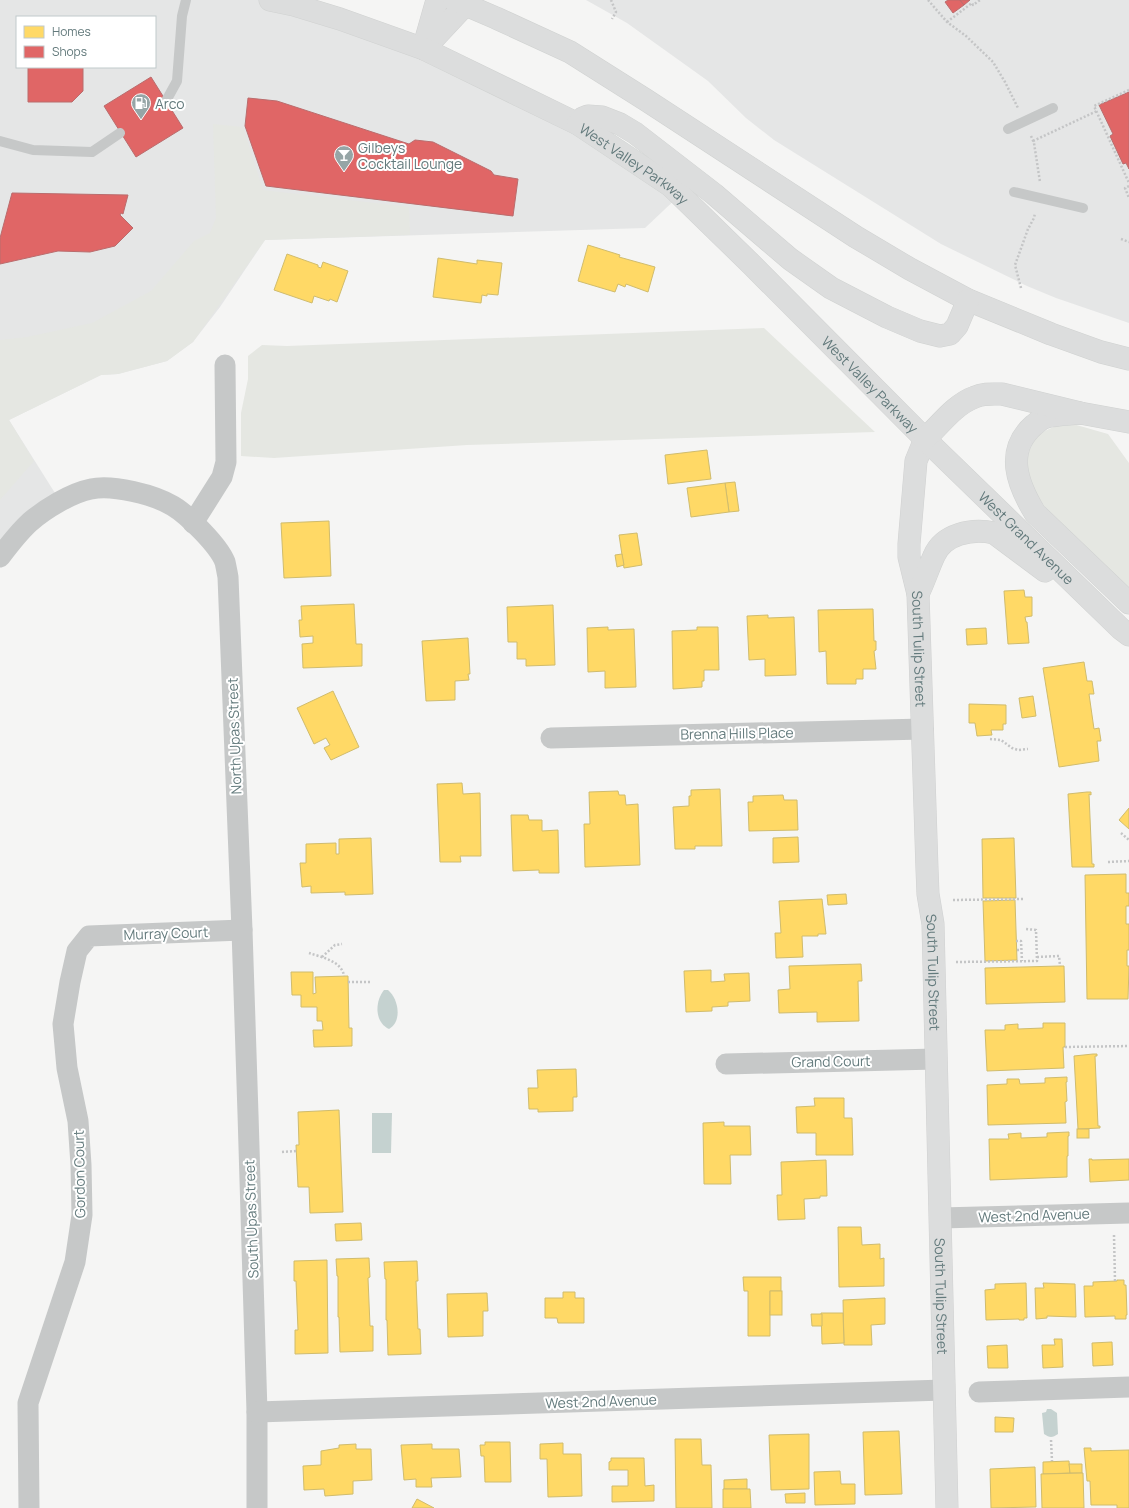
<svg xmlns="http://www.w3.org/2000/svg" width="1129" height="1508" viewBox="0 0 1129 1508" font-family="Manrope,sans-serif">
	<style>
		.built { fill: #e5e6e6; fill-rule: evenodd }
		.green { fill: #e5e7e2 }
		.water { fill: #c5d2d0 }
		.homes { fill: #ffd966; stroke: #d0bc6d }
		.shops { fill: #e06666; stroke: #ba6c6d }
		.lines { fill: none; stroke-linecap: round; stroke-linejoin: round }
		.secondary-casing { stroke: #d0d1d1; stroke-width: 23 }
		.primary-casing { stroke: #d0d2d1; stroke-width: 23 }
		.path { stroke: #c4c5c6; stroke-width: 2.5; stroke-dasharray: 2 2; stroke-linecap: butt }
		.lane { stroke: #c6c8c8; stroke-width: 10 }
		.street { stroke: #c6c8c8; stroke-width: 21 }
		.secondary { stroke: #dcdddd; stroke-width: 22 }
		.primary { stroke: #dcdddd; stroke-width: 22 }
		.labels { text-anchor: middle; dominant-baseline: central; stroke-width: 4; stroke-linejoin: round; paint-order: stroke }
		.poi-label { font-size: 14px; fill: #637a7c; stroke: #fff; text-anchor: start }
		.street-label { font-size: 14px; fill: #637a7c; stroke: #fff }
	</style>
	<rect width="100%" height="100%" fill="#f5f5f4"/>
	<g class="built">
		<path d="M0,0H270L424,49L681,194L645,228L265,240L220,307L193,342L167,361L118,374L101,375L9,420L60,501L0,557ZM17,17H155V67H17Z"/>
		<polygon points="586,0 1129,0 1129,323 1056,298 1027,286 941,244 774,140 746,118 708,81 627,23"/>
	</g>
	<g class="green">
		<polygon points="213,124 243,127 263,190 409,207 410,235 265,240 193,342 167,361 118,374 101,375 9,420 34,461 0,500 0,340 27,337 92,323 151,291 194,241 210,233 216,218"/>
		<polygon points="764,328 875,432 467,445 274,458 241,456 241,413 248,379 248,356 262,345 287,346"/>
		<path d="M1073,424L1108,434L1129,463V590C1109,570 1089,550 1068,530C1060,522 1049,514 1043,504C1031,486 1021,465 1032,445C1040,429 1056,425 1073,424Z"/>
	</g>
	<g class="water">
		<path d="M384,990H388C398,998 403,1021 389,1029C374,1022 375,1001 384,990Z"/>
		<polygon points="372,1113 392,1113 391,1153 372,1153"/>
		<path d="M1047,1409H1051L1057,1413L1058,1434C1052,1438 1050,1438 1044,1434L1042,1413L1046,1412Z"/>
	</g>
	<g class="homes">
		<polygon points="588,245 620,255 619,257 655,267 648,292 626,284 625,287 618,284 615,292 578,281"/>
		<polygon points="287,254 318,265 318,267 321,268 323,262 348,271 337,302 330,299 329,301 314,296 312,303 274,290"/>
		<polygon points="438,258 477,264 477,260 502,263 498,295 487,294 487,296 482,295 481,303 433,297"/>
		<polygon points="707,450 711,479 668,484 665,455"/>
		<polygon points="735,482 739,511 729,512 725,483"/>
		<polygon points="725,483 729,512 691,517 687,488"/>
		<polygon points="329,521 331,576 284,578 281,523"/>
		<polygon points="637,533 642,565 624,568 619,535"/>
		<polygon points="622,554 624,565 617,567 615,555"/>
		<polygon points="1024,590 1025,597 1032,597 1032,616 1025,617 1026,622 1027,622 1029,643 1008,644 1004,591"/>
		<polygon points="354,604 356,644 362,644 362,666 303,668 302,644 313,643 313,636 300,637 299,620 302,620 301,606"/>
		<polygon points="553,605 555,665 526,666 526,659 517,659 517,642 508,642 507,607"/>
		<polygon points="873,609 874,641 876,641 876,650 874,651 876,669 863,669 863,679 856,679 856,684 827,684 826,651 819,652 818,610"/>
		<polygon points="768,615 768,618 794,617 796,675 765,676 765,659 749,660 747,616"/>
		<polygon points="608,627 608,630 634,629 636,687 605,688 605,671 588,672 587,628"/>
		<polygon points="697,627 718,627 719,670 704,670 704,681 702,681 702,687 673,689 672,631 697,630"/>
		<polygon points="986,628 987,644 967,645 966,629"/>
		<polygon points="468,638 470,674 468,674 469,680 455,681 455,700 426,701 422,641"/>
		<polygon points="1084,662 1087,681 1092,681 1094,694 1089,694 1094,729 1099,728 1101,741 1097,741 1099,761 1059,767 1043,668"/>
		<polygon points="333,691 359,747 331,760 324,748 330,745 326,738 314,744 297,708"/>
		<polygon points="1033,696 1036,716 1022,718 1019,698"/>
		<polygon points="969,704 1006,705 1006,724 1003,724 1003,730 991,730 992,735 977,736 975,723 969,723"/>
		<polygon points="462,783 463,794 480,793 481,856 460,856 461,862 440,862 437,784"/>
		<polygon points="720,789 722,846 695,846 695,849 675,849 673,807 689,806 689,796 691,796 691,790"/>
		<polygon points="618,791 619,795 625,795 626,805 638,804 640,865 585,867 584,824 590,824 589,792"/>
		<polygon points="1087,792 1091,792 1091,795 1089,794 1092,864 1094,864 1094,867 1072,867 1068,794"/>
		<polygon points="783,795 784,800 797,800 798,830 749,831 748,802 753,802 753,796"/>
		<polygon points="1129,808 1129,829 1119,820"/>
		<polygon points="511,815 528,815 529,820 542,820 542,831 558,830 559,873 539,873 539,870 513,871"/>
		<polygon points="798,837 799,862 773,863 773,838"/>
		<polygon points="371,838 373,894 345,895 345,892 311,893 311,886 302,887 300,863 306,863 306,844 336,843 336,854 339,854 339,839"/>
		<polygon points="1014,838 1016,898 983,898 982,839"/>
		<polygon points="1126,874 1126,893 1129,893 1129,906 1126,906 1126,924 1129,924 1129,950 1127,950 1127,966 1129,966 1128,999 1087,999 1085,875"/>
		<polygon points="846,894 847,904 828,905 827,895"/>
		<polygon points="822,899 826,934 818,934 818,936 802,936 803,957 776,958 775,933 781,933 779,901"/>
		<polygon points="1015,900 1017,960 985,961 983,901"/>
		<polygon points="861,964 862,981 858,981 859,1021 817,1022 817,1012 779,1013 778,990 790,989 789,966"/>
		<polygon points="1060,966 1064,966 1065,1002 986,1004 985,968"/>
		<polygon points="711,970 711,982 725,981 724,974 749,973 750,1001 728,1002 728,1006 712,1007 712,1011 686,1012 684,971"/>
		<polygon points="291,972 313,972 313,994 316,993 315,977 348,976 349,1028 352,1028 352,1046 314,1047 313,1030 323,1030 322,1021 317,1021 317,1007 301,1007 301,995 292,995"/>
		<polygon points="1043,1023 1065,1023 1065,1047 1063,1047 1064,1068 987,1071 985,1030 1005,1030 1005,1025 1018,1024 1018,1029 1043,1028"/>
		<polygon points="1093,1054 1097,1054 1097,1056 1095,1056 1098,1126 1100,1126 1100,1128 1078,1129 1074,1056"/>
		<polygon points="576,1069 577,1097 573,1097 573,1111 538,1112 538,1109 529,1109 528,1088 538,1088 537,1070"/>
		<polygon points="1067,1077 1067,1082 1066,1082 1067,1101 1065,1102 1066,1123 988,1125 987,1085 1007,1084 1007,1079 1019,1079 1020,1084 1045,1083 1045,1078"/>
		<polygon points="814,1098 844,1098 844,1118 852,1118 853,1155 816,1155 816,1133 797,1133 796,1107 815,1106"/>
		<polygon points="339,1110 343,1212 310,1213 309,1187 298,1187 296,1145 299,1145 298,1112"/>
		<polygon points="724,1122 724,1126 750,1126 751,1155 730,1155 731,1184 704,1184 703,1123"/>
		<rect x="1077" y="1129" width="12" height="9"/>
		<polygon points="1069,1132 1069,1136 1068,1136 1068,1156 1067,1156 1067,1177 990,1180 989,1139 1009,1139 1008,1134 1021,1133 1021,1138 1047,1137 1047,1133"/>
		<polygon points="1089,1159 1092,1159 1092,1160 1129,1159 1129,1180 1090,1182"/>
		<polygon points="826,1160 827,1196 820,1196 820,1198 804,1199 805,1219 778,1220 777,1195 782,1195 781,1162"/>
		<polygon points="361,1223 362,1240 336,1241 335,1224"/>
		<polygon points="838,1227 861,1227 862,1245 880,1244 880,1259 884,1258 884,1286 839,1287"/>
		<polygon points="369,1258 370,1277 368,1278 370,1326 373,1326 373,1351 340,1352 339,1317 338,1317 338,1276 337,1276 336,1259"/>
		<polygon points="327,1260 328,1353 295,1354 295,1330 298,1330 296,1281 294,1281 294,1261"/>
		<polygon points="417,1261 418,1281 416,1281 418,1329 420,1329 421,1354 388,1355 387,1320 386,1320 386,1279 385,1279 384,1262"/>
		<polygon points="743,1277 781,1277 781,1291 770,1291 770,1336 748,1336 748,1291 744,1291"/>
		<polygon points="1117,1280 1124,1280 1124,1285 1126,1285 1127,1315 1126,1315 1126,1319 1115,1319 1115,1316 1085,1317 1084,1286 1093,1286 1093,1282 1117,1281"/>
		<polygon points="1026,1283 1027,1318 1024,1318 1024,1320 1019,1320 1019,1319 986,1320 985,1290 995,1289 995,1284"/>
		<polygon points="1043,1283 1075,1284 1076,1317 1047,1316 1047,1318 1036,1319 1035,1288 1044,1288"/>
		<rect x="770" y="1291" width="12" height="24"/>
		<polygon points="563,1292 575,1292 575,1298 584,1298 584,1323 558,1323 557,1318 545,1318 545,1298 563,1298"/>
		<polygon points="487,1293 488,1311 483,1311 483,1336 448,1337 447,1294"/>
		<polygon points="885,1298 885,1324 871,1325 872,1345 844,1345 843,1300"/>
		<polygon points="821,1313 843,1313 844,1343 822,1344"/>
		<polygon points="811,1314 822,1314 822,1326 812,1326"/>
		<polygon points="1054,1339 1062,1339 1063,1367 1043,1368 1042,1345 1055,1345"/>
		<polygon points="1112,1342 1113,1365 1093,1366 1092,1343"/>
		<polygon points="1007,1345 1008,1368 988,1368 987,1346"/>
		<polygon points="995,1417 1014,1418 1013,1432 995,1432"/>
		<polygon points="899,1431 902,1494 865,1495 863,1432"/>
		<polygon points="809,1434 809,1489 771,1490 769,1435"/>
		<polygon points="675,1439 701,1439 702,1465 711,1465 712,1508 676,1508"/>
		<polygon points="485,1442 510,1442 511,1482 485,1482 484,1456 481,1456 480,1445 485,1445"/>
		<polygon points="563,1443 563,1454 581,1454 582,1496 548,1497 547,1459 540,1459 540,1444"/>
		<polygon points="356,1444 356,1449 371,1449 372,1480 353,1481 353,1494 325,1496 324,1489 304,1490 303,1466 321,1465 321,1451 339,1448 339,1445"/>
		<polygon points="432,1444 432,1449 459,1449 461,1477 431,1478 432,1487 416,1487 416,1479 404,1480 401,1445"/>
		<polygon points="1084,1448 1091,1448 1091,1451 1129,1450 1129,1508 1117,1508 1117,1505 1091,1505 1090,1481 1087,1481"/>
		<polygon points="611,1458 644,1458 645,1486 654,1485 654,1501 612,1502 612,1486 628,1486 628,1470 609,1470 609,1462 611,1461"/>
		<polygon points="1069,1461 1070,1473 1043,1474 1043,1462"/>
		<polygon points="1069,1464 1082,1464 1082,1473 1070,1473"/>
		<polygon points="1035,1467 1036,1507 991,1508 990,1469"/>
		<polygon points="840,1471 841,1484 855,1484 855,1504 815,1505 814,1472"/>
		<polygon points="1083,1473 1084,1508 1042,1508 1041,1474"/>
		<polygon points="747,1479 747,1489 724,1489 724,1480"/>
		<polygon points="723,1489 750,1489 751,1508 723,1508"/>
		<polygon points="805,1493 805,1503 786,1503 785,1494"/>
		<polygon points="417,1499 434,1508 412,1508"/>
	</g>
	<g class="shops">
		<polygon points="948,0 960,0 964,5 953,13 945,2"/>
		<polygon points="960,0 970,0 964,5"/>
		<polygon points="28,67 83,67 83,91 72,102 28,102"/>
		<polygon points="151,77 183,128 136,157 104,106"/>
		<polygon points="1129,92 1129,169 1126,163 1123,164 1110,136 1113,134 1099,105"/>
		<polygon points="248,98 277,101 409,144 415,140 433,142 491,171 494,175 518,179 513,216 266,186 245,126"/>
		<polygon points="12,193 128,195 123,214 121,213 120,215 133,228 115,246 90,252 58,251 0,264 0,238"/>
	</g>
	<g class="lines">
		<defs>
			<g id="secondary">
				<polyline points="424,46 437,0"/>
				<polyline points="424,49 466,4 468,0"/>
				<path id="s1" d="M925,439L916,461L909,544V557L918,594L927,869L928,894L933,924L947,1508"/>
			</g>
			<g id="primary">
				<path id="s2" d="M270,0L294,5L340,19L424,49L578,124L671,186L751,264L925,439L1121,629L1129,635"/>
				<polyline points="454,0 496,18 570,52 646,100 856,237 910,269 968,300 1051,334 1101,352 1129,359"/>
				<polyline points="578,124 583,118 588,116 602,117 620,124 635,133 714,194 790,259 831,288 887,317 920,331 940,336 950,334 957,326 968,300"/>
				<path d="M1080,413C1072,414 1050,415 1044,418C1040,419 1037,423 1034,425C1004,451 1018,485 1035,513L1129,603"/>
				<path d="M925,439C940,425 955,404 975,397C983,393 993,394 1002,394L1080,413L1129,422"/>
				<path d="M918,594C924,582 928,569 934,556C943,534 972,528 994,533L1045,571"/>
			</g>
		</defs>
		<use href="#secondary" class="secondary-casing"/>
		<use href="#primary" class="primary-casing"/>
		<g class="path">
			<polyline points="611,0 616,12 612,19"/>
			<polyline points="928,0 947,22 966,36 993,62 1005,82 1018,108"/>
			<polyline points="947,22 972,3 973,5 980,0"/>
			<polyline points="1129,90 1094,106 1129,183"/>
			<polyline points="1031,136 1034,143 1040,182"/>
			<polyline points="1033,141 1097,111"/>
			<polyline points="1129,186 1125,188 1129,198"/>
			<polyline points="1121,239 1129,242"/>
			<polyline points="1021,288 1015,265 1028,229 1034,218 1035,213"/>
			<polyline points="990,739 1001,740 1012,748 1018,750 1028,749"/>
			<polyline points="1121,833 1129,840"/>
			<polyline points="1108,862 1129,861"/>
			<polyline points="953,900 1025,899"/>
			<polyline points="1016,941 1021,941 1022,961"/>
			<polyline points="1017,950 1021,950"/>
			<path d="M309,953C321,957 342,961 344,976"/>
			<polyline points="322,957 335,945 342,944"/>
			<polyline points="1037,957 1059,956 1060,966"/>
			<polyline points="956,962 1037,961 1036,930 1026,929"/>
			<polyline points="348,982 371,982"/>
			<polyline points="1065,1047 1129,1046"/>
			<polyline points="282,1152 296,1151"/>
			<polyline points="1114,1235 1115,1281"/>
			<polyline points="1051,1440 1052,1461"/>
		</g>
		<g class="lane">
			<polyline points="166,101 177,81 182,16 186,0"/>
			<polyline points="1008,129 1053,108"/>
			<polyline points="0,141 33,150 92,152 120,133"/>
			<polyline points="1014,192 1083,208"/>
		</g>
		<g class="street">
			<polyline points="193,523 222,477 226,462 225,365"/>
			<path d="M0,557C9,545 19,532 30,522C45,509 71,493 91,489C112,484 155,495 173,506C188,515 219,546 225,562C226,566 227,572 228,577L242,930L248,1114L257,1412V1508"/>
			<polyline points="551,738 923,729"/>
			<polyline points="726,1064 936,1059"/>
			<polyline points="940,1218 1129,1213"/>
			<polyline points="979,1392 1129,1387"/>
			<polyline points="257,1412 944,1390"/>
			<polyline points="29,1508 28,1403 75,1262 82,1215 81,1165 78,1121 67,1068 63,1024 70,982 77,951 89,936 242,930"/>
		</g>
		<use href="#secondary" class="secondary"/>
		<use href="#primary" class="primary"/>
	</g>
	<defs>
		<symbol id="fuel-pin" viewBox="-11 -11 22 30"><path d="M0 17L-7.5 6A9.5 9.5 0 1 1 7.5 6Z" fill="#96a5a6" stroke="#fff"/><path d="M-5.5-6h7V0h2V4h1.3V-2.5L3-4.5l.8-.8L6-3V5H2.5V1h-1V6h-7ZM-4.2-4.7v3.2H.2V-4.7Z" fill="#fff"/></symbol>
		<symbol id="bar-pin" viewBox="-11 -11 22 30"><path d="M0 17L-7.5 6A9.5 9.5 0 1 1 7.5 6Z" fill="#96a5a6" stroke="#fff"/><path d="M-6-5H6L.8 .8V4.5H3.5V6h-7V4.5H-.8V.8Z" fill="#fff"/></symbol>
	</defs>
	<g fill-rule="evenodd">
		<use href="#fuel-pin" x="130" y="92" width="22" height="30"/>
		<use href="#bar-pin" x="333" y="144" width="22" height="30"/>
	</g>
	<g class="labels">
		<g class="poi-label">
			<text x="155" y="103">Arco</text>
			<text x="358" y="147">Gilbeys<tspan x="358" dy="16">Cocktail Lounge</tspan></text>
		</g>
		<g class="street-label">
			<text stroke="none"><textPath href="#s2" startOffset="402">West Valley Parkway</textPath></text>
			<text stroke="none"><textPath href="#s2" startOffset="726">West Valley Parkway</textPath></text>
			<text stroke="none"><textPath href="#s2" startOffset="945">West Grand Avenue</textPath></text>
			<text stroke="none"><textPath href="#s1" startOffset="213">South Tulip Street</textPath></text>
			<text transform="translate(737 733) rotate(-1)">Brenna Hills Place</text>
			<text transform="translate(234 736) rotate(-92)">North Upas Street</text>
			<text transform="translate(166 933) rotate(-2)">Murray Court</text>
			<text stroke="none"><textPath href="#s1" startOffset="537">South Tulip Street</textPath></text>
			<text transform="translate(831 1061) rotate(-1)">Grand Court</text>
			<text transform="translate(79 1174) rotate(-91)">Gordon Court</text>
			<text transform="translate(1034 1215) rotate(-2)">West 2nd Avenue</text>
			<text transform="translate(251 1219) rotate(-92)">South Upas Street</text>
			<text stroke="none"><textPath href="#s1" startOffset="861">South Tulip Street</textPath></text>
			<text transform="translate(601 1401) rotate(-2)">West 2nd Avenue</text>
		</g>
	</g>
	<rect x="16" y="16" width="140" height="52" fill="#ffffff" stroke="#c1cacb"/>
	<rect x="24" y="26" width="20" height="12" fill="#ffd966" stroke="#c1cacb"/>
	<text x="52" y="36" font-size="12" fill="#637a7c">Homes</text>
	<rect x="24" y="46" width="20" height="12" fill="#e06666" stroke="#c1cacb"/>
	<text x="52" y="56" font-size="12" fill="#637a7c">Shops</text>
</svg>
